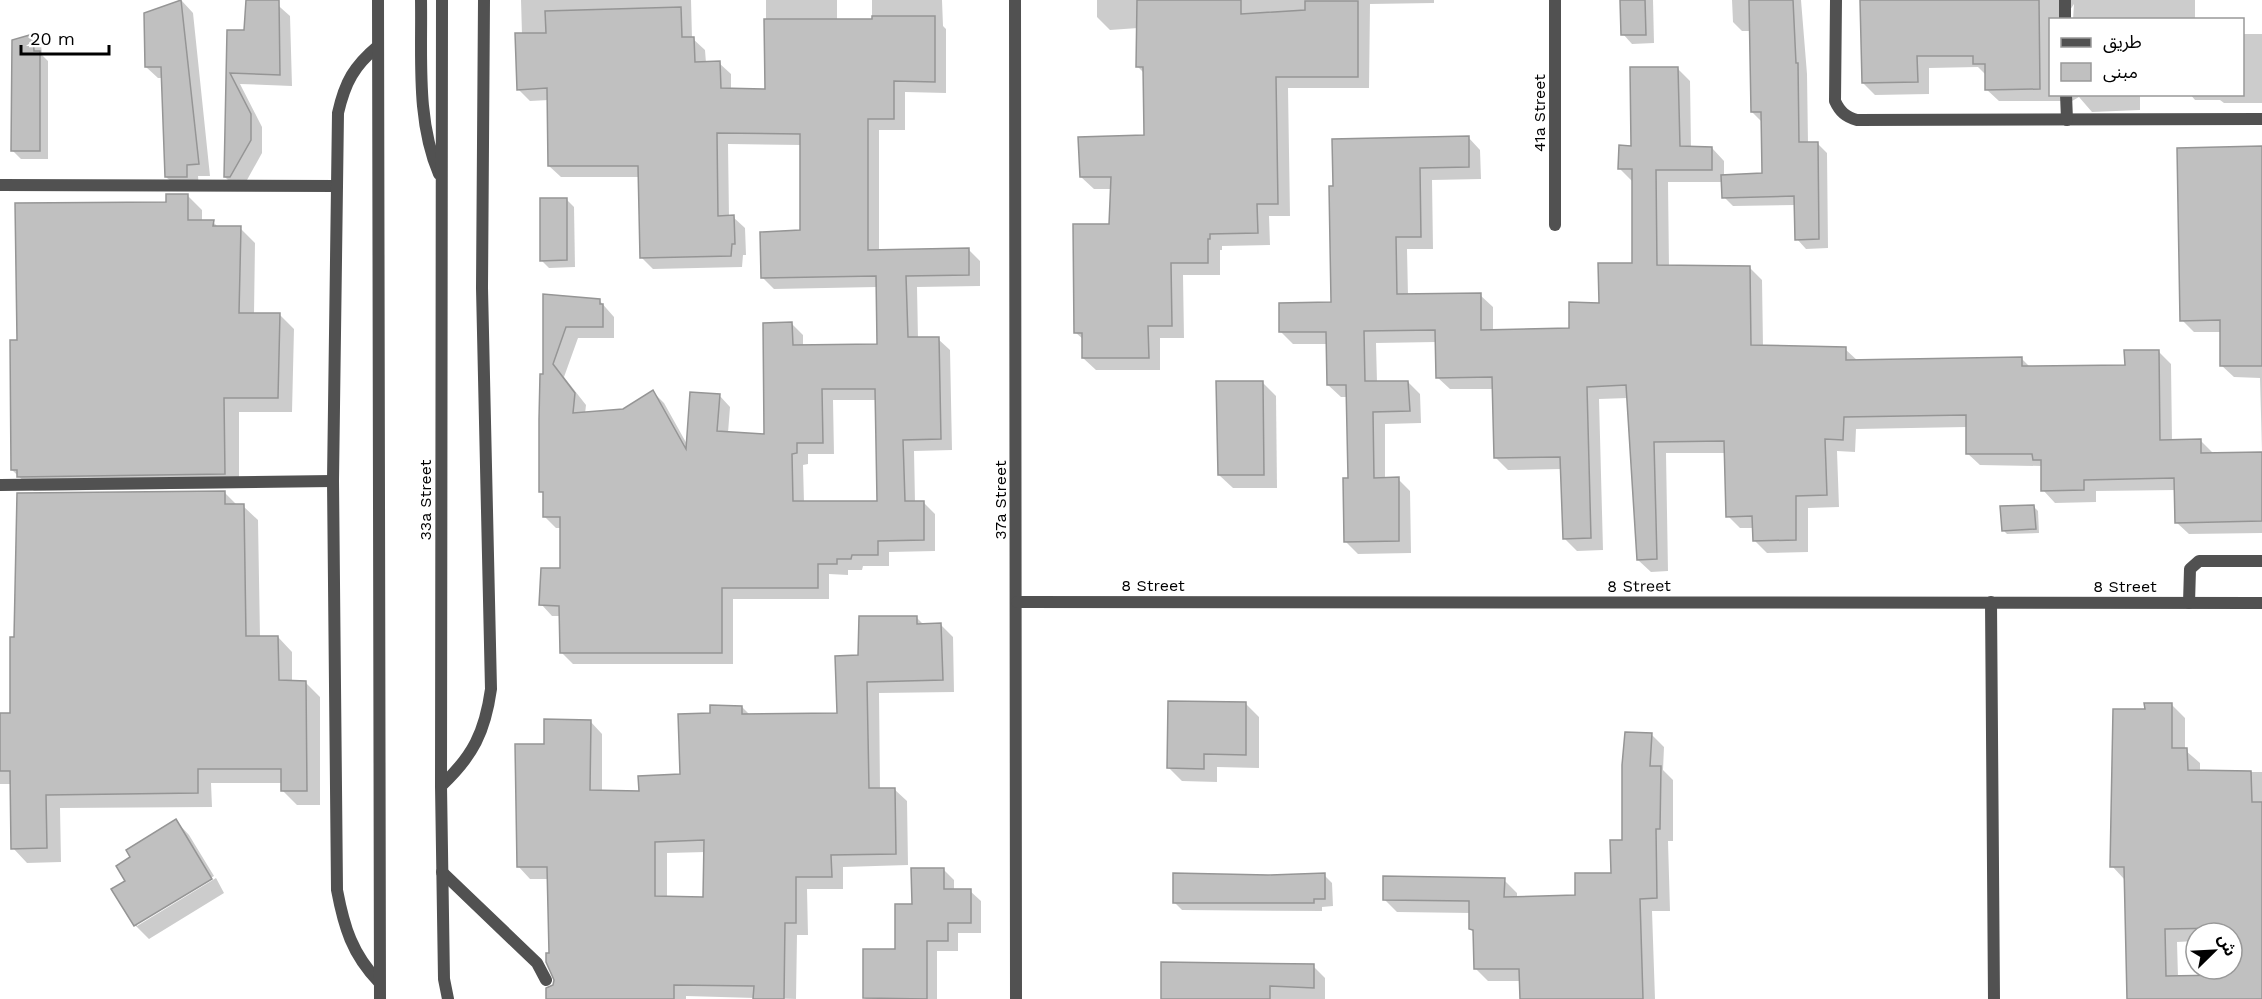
<svg xmlns="http://www.w3.org/2000/svg" width="2262" height="999" viewBox="0 0 2262 999" font-family="'Work Sans','Noto Sans Arabic',sans-serif">
	<style>
		.shadow { fill: #0003; fill-rule: evenodd }
		.building { fill: #c0c0c0; stroke: #959595; stroke-width: 1.5; fill-rule: evenodd }
		.lines { fill: none; stroke-linecap: round; stroke-linejoin: round }
		.service { stroke: #515151; stroke-width: 12 }
		.minor { stroke: #515151; stroke-width: 12 }
		.tertiary { stroke: #515151; stroke-width: 12 }
		.labels { text-anchor: middle; dominant-baseline: central; stroke-width: 6; stroke-linejoin: round; paint-order: stroke }
		.street-label { font-size: 16px; fill: #000; stroke: #fff }
	</style>
	<rect width="100%" height="100%" fill="#fff"/>
	<g class="shadow">
		<polygon points="248,0 272,0 290,16 292,86 240,84 262,127 262,153 242,189 237,189 225,177 229,31 245,31"/>
		<path d="M521,0H691L692,38L705,50L706,63H719L731,74V90L766,91V0H837V21H872V0H942L943,26L946,29V93L905,92V130H879V251L968,249L980,261V286L917,287L918,339H938L950,350L952,450L914,451L915,502H923L935,514V551L889,552V566H863L862,570H848V575L829,574V599H733V664H573L561,652V616H552L541,604L561,570V528H556L545,517V495L541,491L545,296L599,300L614,317V338H578L564,377L586,405L585,414L624,411L653,392L664,403L688,446L719,395L730,407L728,433L765,435L792,324L803,335V346L879,345L877,287L774,289L762,277L802,231V145L728,144L729,217H733L745,228L746,255H743L742,267L653,269L642,258L640,177H561L549,166V100L530,101L518,89L522,35ZM833,400H876L878,502H804L803,465L808,464V454H834Z"/>
		<polygon points="1097,0 1434,0 1434,3 1370,4 1369,88 1288,88 1290,216 1269,216 1270,245 1222,246 1222,250 1220,250 1220,275 1183,275 1184,338 1160,338 1160,370 1096,370 1083,358 1084,340 1075,332 1110,225 1112,189 1094,189 1081,177 1145,137 1145,74 1137,66 1138,28 1110,30 1097,17"/>
		<polygon points="1622,0 1653,0 1654,43 1632,44 1623,34"/>
		<polygon points="1732,0 1801,0 1807,74 1808,143 1817,143 1827,153 1828,248 1806,249 1797,239 1796,205 1733,206 1724,197 1723,182 1668,182 1669,267 1749,267 1762,280 1763,347 1845,349 1858,361 2021,358 2030,367 2126,367 2159,352 2171,364 2172,441 2200,440 2213,453 2262,453 2262,533 2189,534 2176,522 2176,490 2096,491 2096,502 2055,503 2043,490 2041,466 1980,465 1967,453 1967,427 1856,429 1855,452 1837,451 1839,507 1808,508 1808,552 1767,553 1755,541 1754,528 1740,528 1728,516 1726,453 1666,453 1668,571 1651,572 1638,560 1628,398 1599,399 1603,550 1577,551 1564,538 1562,469 1508,470 1495,457 1494,389 1450,389 1437,377 1436,342 1376,343 1377,382 1408,382 1420,394 1421,423 1385,424 1385,479 1398,479 1410,491 1411,553 1358,554 1345,541 1349,480 1348,397 1341,397 1328,385 1327,344 1293,344 1281,332 1332,304 1330,188 1468,137 1480,150 1481,179 1432,180 1433,249 1407,249 1408,296 1480,295 1493,307 1493,331 1570,330 1600,304 1634,264 1632,181 1620,169 1678,69 1690,81 1691,148 1712,148 1724,161 1724,176 1763,174 1761,121 1752,112 1751,31 1742,31 1733,22"/>
		<polygon points="1861,0 2195,0 2195,20 2073,20 2074,4 2068,13 2068,20 2050,20 2050,94 2140,94 2140,110 2092,112 2079,97 2072,101 1999,101 1986,89 1986,75 1978,67 1929,68 1929,94 1875,95 1863,83"/>
		<polygon points="182,1 193,13 210,176 198,176 199,188 178,188 166,177 163,78 158,78 146,67 146,14"/>
		<polygon points="2242,34 2262,34 2262,103 2224,103 2220,100 2195,100 2190,94 2242,94"/>
		<polygon points="33,35 41,44 42,55 48,61 48,159 21,159 12,150"/>
		<polygon points="2262,148 2262,451 2260,378 2234,377 2221,365 2221,332 2194,332 2182,320"/>
		<polygon points="187,195 202,210 202,221 213,222 219,228 240,228 255,243 254,314 279,314 294,329 292,412 239,412 239,488 34,491 12,470 19,341 167,203"/>
		<polygon points="566,199 574,207 575,267 549,268 541,260"/>
		<polygon points="1262,382 1276,396 1277,488 1233,488 1219,475"/>
		<polygon points="224,492 238,506 243,506 258,520 260,637 278,637 292,652 292,682 305,682 320,697 320,805 297,805 283,791 283,783 211,783 212,807 60,808 61,862 27,863 13,848 12,784 0,784 0,714 12,714 16,638"/>
		<polygon points="2034,507 2038,511 2039,533 2007,534 2003,530"/>
		<path d="M917,618L924,625H941L953,637L954,692L879,693L880,789H894L907,801L908,865L843,867V889H807L808,935H797L796,999L686,996V999H547L556,980L550,954L548,879H530L518,866L545,746L590,721L602,734V792L640,793L681,776L711,714L742,707L750,715H838L860,657ZM706,852L705,899L667,898V853Z"/>
		<polygon points="1246,704 1259,717 1259,768 1217,767 1217,782 1182,781 1169,768"/>
		<path d="M2171,704L2185,718V750L2200,763V772H2262V999H2128L2125,880L2112,866L2146,711ZM2196,933H2232V969H2226V976L2178,977L2177,942L2196,941Z"/>
		<polygon points="1651,734 1664,747 1663,770 1673,780 1673,841 1668,841 1670,911 1652,911 1655,999 1521,999 1521,981 1488,981 1475,968 1475,933 1470,929 1471,913 1397,912 1384,899 1504,880 1517,893 1517,898 1577,896 1613,874 1623,842"/>
		<polygon points="176,821 189,835 214,876 137,923 137,926 216,878 224,893 149,939 135,925 127,881 132,857"/>
		<polygon points="943,869 954,880 954,891 970,891 981,901 981,933 958,933 958,951 937,951 937,999 866,999 864,997 897,951 913,905"/>
		<polygon points="1324,875 1332,883 1333,906 1322,907 1322,911 1182,910 1174,902 1268,876"/>
		<polygon points="1313,966 1325,978 1325,999 1162,999"/>
	</g>
	<g class="building">
		<polygon points="181,0 199,164 187,165 187,177 165,177 161,67 145,67 144,13"/>
		<polygon points="246,0 279,0 280,75 230,73 251,114 251,140 230,177 224,177 227,30 244,30"/>
		<polygon points="1137,0 1241,0 1241,14 1305,10 1305,1 1358,1 1358,77 1276,77 1278,204 1257,204 1258,233 1210,234 1210,239 1208,239 1208,263 1171,263 1172,326 1148,326 1149,358 1082,358 1082,333 1074,333 1073,224 1109,224 1111,177 1080,177 1078,137 1144,135 1143,67 1136,67"/>
		<polygon points="1620,0 1645,0 1646,35 1621,35"/>
		<polygon points="1749,0 1793,0 1796,63 1798,63 1799,142 1818,142 1819,239 1795,240 1794,196 1722,198 1721,175 1762,173 1761,112 1751,112"/>
		<polygon points="1860,0 2039,0 2040,89 1985,90 1985,64 1973,64 1973,56 1917,56 1918,82 1862,83"/>
		<path d="M681,7L682,37H694L695,62L720,61L721,88L765,89L764,19H872V16H935V82L894,81V119H868V250L969,248V275L906,276L908,337H939L941,439L903,440L905,501H924V540L878,541V555H852L851,559H837V564H818V588H722V653H560L559,606L539,605L541,568H560V517H543V492H539V419L540,374H543V294L600,299V304H603V327H566L553,364L575,393L573,413L623,409L653,390L686,449L690,392L720,394L717,431L764,434L763,323L792,322L793,345L877,344L876,276L761,278L760,232L800,230V134L717,133L718,216L734,215L735,244H732L731,256L640,258L638,166H548L547,88L517,90L515,33H546L545,11ZM822,389H875L877,501H793L792,454L797,453V443H823Z"/>
		<polygon points="33,34 34,51 40,51 40,151 11,151 12,40"/>
		<polygon points="1630,67 1678,67 1680,146 1712,147 1712,170 1656,170 1657,265 1750,266 1751,345 1846,347 1846,360 2022,357 2022,366 2125,365 2124,350 2159,350 2160,440 2201,439 2201,453 2262,452 2262,521 2175,523 2174,478 2084,480 2084,490 2041,491 2041,460 2033,460 2032,454 1966,454 1966,415 1844,417 1843,440 1825,439 1827,495 1796,496 1796,540 1753,541 1752,516 1726,517 1724,441 1654,442 1657,559 1637,560 1626,385 1587,387 1591,538 1563,539 1560,457 1494,458 1492,377 1436,378 1435,330 1364,331 1365,381 1408,381 1410,411 1373,412 1374,478 1399,477 1399,541 1344,542 1343,478 1348,478 1346,385 1327,385 1326,332 1279,332 1279,303 1331,302 1329,186 1333,186 1332,139 1469,136 1469,167 1420,168 1421,237 1396,237 1397,294 1481,293 1481,330 1569,328 1569,302 1599,303 1598,263 1632,263 1632,169 1618,169 1619,145 1631,146"/>
		<polygon points="2262,146 2262,366 2220,366 2220,320 2180,321 2177,148"/>
		<polygon points="166,194 188,194 188,220 214,220 213,226 241,226 239,313 280,313 278,398 224,398 225,474 17,477 17,470 11,470 10,340 17,340 15,203 166,202"/>
		<polygon points="540,198 567,198 567,260 540,261"/>
		<polygon points="1216,381 1263,381 1264,475 1218,475"/>
		<polygon points="225,491 225,504 244,504 246,636 278,636 279,680 306,681 307,791 281,791 281,769 198,769 198,793 46,795 47,848 11,849 10,771 0,771 0,713 10,713 10,637 14,637 17,493"/>
		<polygon points="2034,505 2036,529 2002,531 2000,506"/>
		<path d="M859,616H917V624L941,623L943,680L867,682L869,788H895L896,854L831,855L832,877H796V923H785L784,999H753L754,986L674,985V999H546V988L553,985L554,980L546,962V953H549L547,867H517L515,744H544V719L591,720L590,790L639,791L638,776L680,774L678,714L710,713V705L742,706V714L837,713L835,656L858,655ZM704,840L703,897L655,896V842Z"/>
		<polygon points="1168,701 1246,702 1246,755 1204,754 1204,769 1167,768"/>
		<path d="M2144,703H2172V748H2187L2188,770L2251,771L2252,802H2262V999H2127L2124,867H2110L2113,709H2145ZM2223,928V933H2232V969H2224V975L2166,976L2165,929Z"/>
		<polygon points="1625,732 1652,733 1650,766 1661,766 1660,829 1656,829 1657,898 1640,899 1643,999 1520,999 1519,969 1474,969 1473,930 1469,929 1469,901 1383,900 1383,876 1505,878 1504,897 1575,895 1575,873 1611,873 1610,840 1622,840 1622,765"/>
		<polygon points="176,819 212,879 134,926 111,889 125,881 116,866 130,857 126,850"/>
		<polygon points="911,868 944,868 944,889 971,889 971,923 948,923 948,941 927,941 927,999 863,998 863,949 895,949 895,904 912,904"/>
		<polygon points="1173,873 1268,875 1325,873 1325,899 1314,899 1314,903 1173,903"/>
		<polygon points="1161,962 1314,964 1314,988 1270,986 1270,999 1161,999"/>
	</g>
	<g class="lines">
		<g class="service">
			<path d="M1836,0L1835,101C1840,112 1846,117 1857,120L2262,119"/>
			<polyline points="2065,0 2065,20"/>
			<polyline points="2066,94 2067,120"/>
			<polyline points="0,185 337,186"/>
			<polyline points="0,485 333,481"/>
			<polyline points="1991,602 1994,999"/>
			<polyline points="2189,603 2190,569 2199,561 2262,561"/>
			<path d="M441,786C473,756 485,732 491,689L482,288L484,0"/>
			<polyline points="442,872 537,963 546,980"/>
		</g>
		<g class="minor">
			<polyline points="1015,0 1016,999"/>
			<polyline points="1555,0 1555,225"/>
			<path d="M378,46C354,66 345,82 338,113L333,481L337,890C344,927 352,954 379,982"/>
			<polyline points="1017,602 2262,603"/>
		</g>
		<g class="tertiary">
			<polyline points="378,0 380,999"/>
			<path d="M421,0C422,58 416,120 439,174"/>
			<polyline points="442,0 441,786 444,979 448,999"/>
		</g>
	</g>
	<g class="labels">
		<g class="street-label">
			<text transform="translate(1539 113) rotate(-90)">41a Street</text>
			<text transform="translate(425 500) rotate(-90)">33a Street</text>
			<text transform="translate(1000 500) rotate(-90)">37a Street</text>
			<text x="1153" y="585">8 Street</text>
			<text transform="translate(1639 586) rotate(-1)">8 Street</text>
			<text x="2125" y="586">8 Street</text>
		</g>
	</g>
	<rect x="2049" y="18" width="195" height="78" fill="#ffffff" stroke="#999999" stroke-width="1.5"/>
	<rect x="2061" y="38" width="30" height="9" fill="#515151" stroke="#999999" stroke-width="1.5"/>
	<text x="2103" y="48" font-size="18" fill="#000000">طريق</text>
	<rect x="2061" y="63" width="30" height="18" fill="#c0c0c0" stroke="#999999" stroke-width="1.5"/>
	<text x="2103" y="78" font-size="18" fill="#000000">مبنى</text>
	<g transform="translate(2214 951) rotate(66)"><circle r="28" fill="#ffffff" stroke="#999999" stroke-width="1.5"/>
	<path d="M0-4.5L10 22L0 15L-10 22Z" fill="#000000"/>
	<text y="-9" font-size="16" font-weight="bold" text-anchor="middle" fill="#000000">ش</text>
	</g>
	<path d="M21 45v9h88v-9" fill="none" stroke="#000000" stroke-width="3"/>
	<text x="30" y="45" font-size="18" fill="#000000" stroke="#ffffff" stroke-width="4.5" paint-order="stroke">20 m</text>
</svg>
